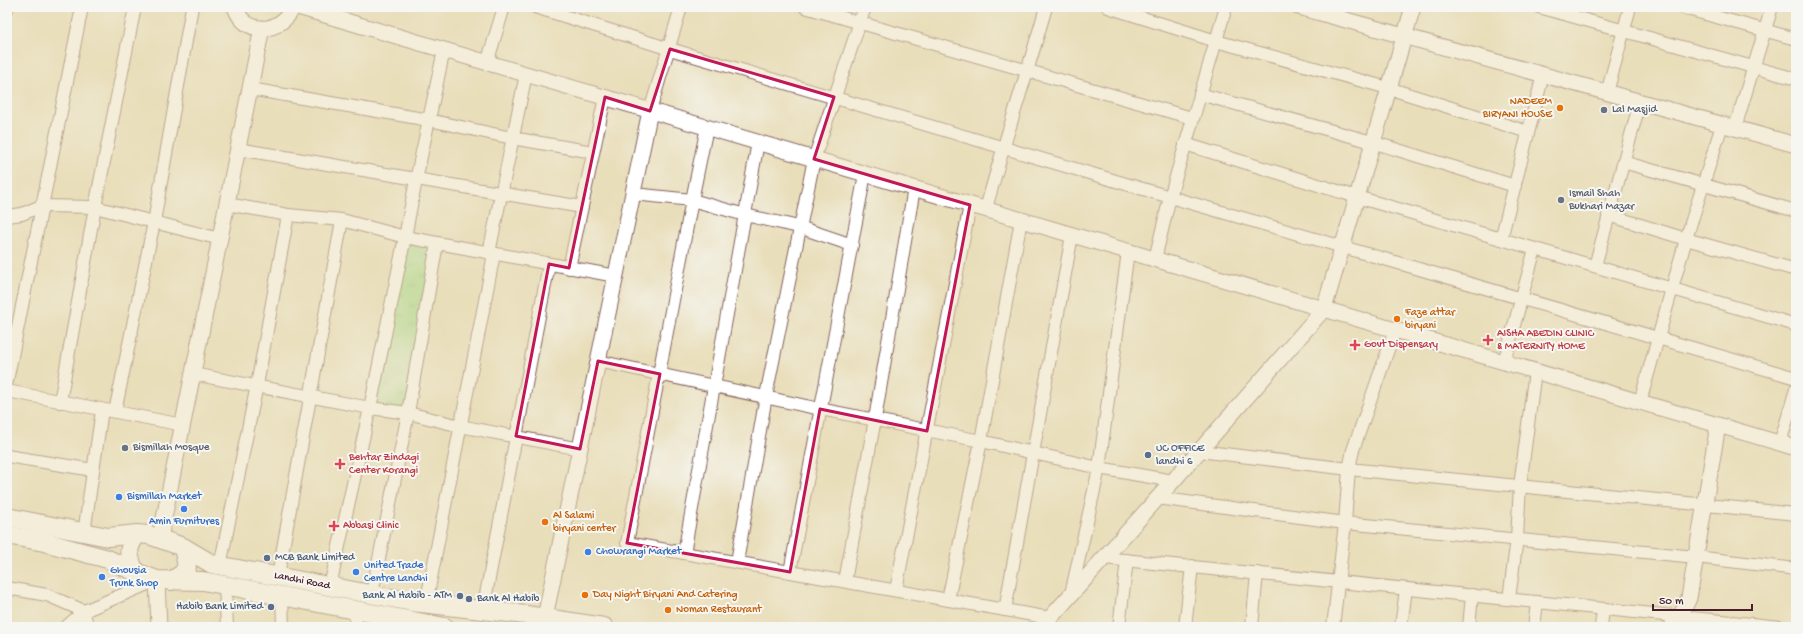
<svg xmlns="http://www.w3.org/2000/svg" width="1803" height="634" viewBox="0 0 1803 634" font-family="'Gochi Hand',sans-serif">
	<style>
		.grass { fill: url(#grass-tufts); stroke: #767d5c }
		.lines { fill: none; stroke-linecap: round; stroke-linejoin: round }
		.minor-casing { stroke: #82625d; stroke-width: 14 }
		.tertiary-casing { stroke: #82625d; stroke-width: 17 }
		.primary-casing { stroke: #82625d; stroke-width: 20 }
		.minor { stroke: #fff; stroke-width: 12 }
		.tertiary { stroke: #fff; stroke-width: 15 }
		.primary { stroke: #fff; stroke-width: 18 }
		.marked { fill: none; stroke: #c2185b; stroke-width: 3; stroke-linejoin: round }
		.food-dot { fill: #e8710a; stroke: #f6f6f2; stroke-width: 1.5 }
		.worship-dot { fill: #6b7280; stroke: #f6f6f2; stroke-width: 1.5 }
		.health-dot { fill: #e0444e; stroke: #f6f6f2; stroke-width: 1.5 }
		.service-dot { fill: #5c6f8a; stroke: #f6f6f2; stroke-width: 1.5 }
		.shop-dot { fill: #3f7fe0; stroke: #f6f6f2; stroke-width: 1.5 }
		.labels { text-anchor: middle; dominant-baseline: central; stroke-width: 4; stroke-linejoin: round; paint-order: stroke }
		.food-label { font-size: 11px; fill: #c56008; stroke: #f6f6f2; text-anchor: start }
		.worship-label { font-size: 11px; fill: #5b616d; stroke: #f6f6f2; text-anchor: start }
		.health-label { font-size: 11px; fill: #be3a42; stroke: #f6f6f2; text-anchor: start }
		.service-label { font-size: 11px; fill: #4e5e75; stroke: #f6f6f2; text-anchor: start }
		.shop-label { font-size: 11px; fill: #366cbe; stroke: #f6f6f2; text-anchor: start }
		.street-label { font-size: 11px; fill: #4a1f2b; stroke: #f6f6f2 }
	</style>
	<defs>
		<pattern id="grass-tufts" width="24" height="20" patternUnits="userSpaceOnUse"><rect width="24" height="20" fill="#a2db8d"/><path d="M3 7l-1-3M5 7V3M7 7l1-3M15 17l-1-3M17 17v-4M19 17l1-3" fill="none" stroke="#8dbc7a"/></pattern>
	</defs>
	<rect width="100%" height="100%" fill="#f6f6f2"/>
	<filter id="ink" filterUnits="userSpaceOnUse"><feTurbulence type="fractalNoise" baseFrequency=".025" numOctaves="2"/><feDisplacementMap in="SourceGraphic" scale="8" xChannelSelector="R" yChannelSelector="G"/><feConvolveMatrix kernelMatrix="1 2 1 2 8 2 1 2 1" color-interpolation-filters="sRGB"/></filter>
	<filter id="wash" filterUnits="userSpaceOnUse"><feTurbulence type="fractalNoise" baseFrequency=".012" numOctaves="4" result="noise"/><feDisplacementMap in="SourceGraphic" scale="16" xChannelSelector="R" yChannelSelector="G"/><feGaussianBlur stdDeviation="0.9" result="paint"/><feColorMatrix in="noise" values="0 0 0 0 0 0 0 0 0 0 0 0 0 0 0 0 0 1.4 0 .05"/><feComposite in="paint" operator="in"/></filter>
	<g filter="url(#wash)">
		<rect width="100%" height="100%" fill="#e9deba"/>
		<polygon class="grass" points="405,237 437,243 408,413 370,408"/>
	</g>
	<g filter="url(#ink)">
		<g class="lines">
			<defs>
				<g id="minor">
					<polyline points="535,7 670,49 1170,197 1796,378"/>
					<polyline points="805,7 1192,118"/>
					<polyline points="1108,7 1216,41 1388,88 1528,132"/>
					<polyline points="1539,7 1796,79"/>
					<polyline points="1680,7 1796,39"/>
					<polyline points="7,9 7,7"/>
					<polyline points="487,63 504,7"/>
					<polyline points="250,89 429,120 512,138 593,152"/>
					<polyline points="1607,93 1630,7"/>
					<polyline points="1200,94 1372,142 1515,186"/>
					<polyline points="650,111 681,7"/>
					<polyline points="707,127 692,200 627,543 1050,618"/>
					<polyline points="1735,128 1772,7"/>
					<polyline points="1185,144 1357,197 1796,325"/>
					<polyline points="238,149 582,207"/>
					<polyline points="1623,162 1796,211"/>
					<polyline points="633,194 692,200 745,215 799,227 852,245"/>
					<polyline points="227,204 288,215 342,220 405,237 616,276"/>
					<path d="M986,209C1004,141 1027,75 1046,7"/>
					<polyline points="1608,215 1686,239 1796,270"/>
					<polyline points="7,216 22,214 41,206 95,207 220,239"/>
					<polyline points="1501,239 1543,75"/>
					<polyline points="489,253 526,74"/>
					<polyline points="1155,259 1170,197 1226,7"/>
					<polyline points="1595,266 1640,102"/>
					<polyline points="569,268 605,97"/>
					<polyline points="598,361 820,409 981,441 1099,468 1173,481"/>
					<polyline points="1504,362 1535,249"/>
					<polyline points="193,374 370,408 408,413 460,426 580,449"/>
					<polyline points="7,381 82,7"/>
					<polyline points="7,391 183,425"/>
					<polyline points="60,402 95,207 135,7"/>
					<polyline points="1640,402 1686,239 1722,125"/>
					<polyline points="115,412 154,222 192,7"/>
					<polyline points="1780,443 1796,389"/>
					<polyline points="1199,451 1349,469 1796,514"/>
					<polyline points="7,456 93,470"/>
					<polyline points="1157,498 1345,523 1696,557 1796,569"/>
					<polyline points="84,533 102,410"/>
					<polyline points="684,553 758,142"/>
					<polyline points="1104,558 1781,627"/>
					<polyline points="737,562 766,396 814,159 865,7"/>
					<polyline points="220,566 257,385 288,215"/>
					<polyline points="790,572 865,174"/>
					<polyline points="278,576 342,220"/>
					<polyline points="845,581 875,419 914,188"/>
					<polyline points="225,586 227,627"/>
					<polyline points="330,586 370,408 405,237 416,180 444,50"/>
					<polyline points="7,588 47,595 84,611 87,627"/>
					<polyline points="896,590 970,205"/>
					<polyline points="372,594 408,413 437,243"/>
					<polyline points="1071,594 1099,468 1128,251"/>
					<polyline points="282,596 283,627"/>
					<polyline points="1509,599 1517,538 1520,486 1535,371"/>
					<polyline points="948,600 981,441 1021,220"/>
					<polyline points="426,604 494,254"/>
					<polyline points="355,610 356,627"/>
					<polyline points="483,610 549,264"/>
					<polyline points="1005,610 1072,235"/>
					<polyline points="66,627 84,611 157,580"/>
					<polyline points="1119,627 1127,560"/>
					<polyline points="1185,627 1192,566"/>
					<polyline points="1252,627 1257,573"/>
					<polyline points="1333,627 1345,523 1349,469 1353,450 1395,330"/>
					<polyline points="1401,627 1406,589"/>
					<polyline points="1469,627 1472,595"/>
					<polyline points="1534,627 1537,602"/>
					<polyline points="1601,627 1603,609"/>
				</g>
				<g id="tertiary">
					<path d="M235,7C245,37 281,34 293,7"/>
					<polyline points="298,7 1796,448"/>
					<polyline points="1299,7 1796,145"/>
					<polyline points="160,538 262,28"/>
					<polyline points="157,580 159,627"/>
					<polyline points="545,617 650,111"/>
					<polyline points="1042,627 1173,481 1324,309 1413,7"/>
					<polyline points="1673,627 1673,623 1680,617 1689,598 1718,425"/>
				</g>
				<g id="primary">
					<polyline points="7,517 108,537 137,534 149,535 183,547 212,564 412,602 526,615 604,627"/>
					<polyline points="7,535 44,542 108,559 135,572 157,580 203,581 445,627"/>
					<path d="M135,572C128,554 126,550 137,534"/>
					<polyline points="171,581 182,574 187,567 183,547"/>
				</g>
			</defs>
			<use href="#minor" class="minor-casing"/>
			<use href="#tertiary" class="tertiary-casing"/>
			<use href="#primary" class="primary-casing"/>
			<use href="#minor" class="minor"/>
			<use href="#tertiary" class="tertiary"/>
			<use href="#primary" class="primary"/>
		</g>
	</g>
	<path d="M0 0H1803V634H0ZM670,49L834,97L814,159L970,205L927,431L820,409L790,572L627,543L660,374L598,361L580,449L516,436L549,264L569,268L605,97L650,111Z" fill="#e9deba" fill-opacity=".55" fill-rule="evenodd"/>
	<path class="marked" d="M670,49L834,97L814,159L970,205L927,431L820,409L790,572L627,543L660,374L598,361L580,449L516,436L549,264L569,268L605,97L650,111Z"/>
	<g class="food-dot">
		<circle cx="1560" cy="108" r="4"/>
		<circle cx="1397" cy="319" r="4"/>
		<circle cx="545" cy="522" r="4"/>
		<circle cx="585" cy="595" r="4"/>
		<circle cx="668" cy="610" r="4"/>
	</g>
	<g class="worship-dot">
		<circle cx="1604" cy="110" r="4"/>
		<circle cx="1561" cy="200" r="4"/>
		<circle cx="125" cy="448" r="4"/>
	</g>
	<g class="health-dot">
		<path d="M1486 334h4v4h4v4h-4v4h-4v-4h-4v-4h4z"/>
		<path d="M1353 339h4v4h4v4h-4v4h-4v-4h-4v-4h4z"/>
		<path d="M338 458h4v4h4v4h-4v4h-4v-4h-4v-4h4z"/>
		<path d="M332 520h4v4h4v4h-4v4h-4v-4h-4v-4h4z"/>
	</g>
	<g class="service-dot">
		<circle cx="1148" cy="455" r="4"/>
		<circle cx="267" cy="558" r="4"/>
		<circle cx="460" cy="596" r="4"/>
		<circle cx="469" cy="599" r="4"/>
		<circle cx="271" cy="607" r="4"/>
	</g>
	<g class="shop-dot">
		<circle cx="119" cy="497" r="4"/>
		<circle cx="184" cy="509" r="4"/>
		<circle cx="588" cy="552" r="4"/>
		<circle cx="356" cy="572" r="4"/>
		<circle cx="102" cy="577" r="4"/>
	</g>
	<g class="labels">
		<g class="food-label">
			<text x="1552" y="102" text-anchor="end">NADEEM<tspan x="1552" dy="13">BIRYANI HOUSE</tspan></text>
			<text x="1405" y="313">Faze attar<tspan x="1405" dy="13">biryani</tspan></text>
			<text x="553" y="516">Al Salami<tspan x="553" dy="13">biryani center</tspan></text>
			<text x="593" y="595">Day Night Biryani And Catering</text>
			<text x="676" y="610">Noman Restaurant</text>
		</g>
		<g class="worship-label">
			<text x="1612" y="110">Lal Masjid</text>
			<text x="1569" y="194">Ismail Shah<tspan x="1569" dy="13">Bukhari Mazar</tspan></text>
			<text x="133" y="448">Bismillah Mosque</text>
		</g>
		<g class="health-label">
			<text x="1497" y="334">AISHA ABEDIN CLINIC<tspan x="1497" dy="13">&amp; MATERNITY HOME</tspan></text>
			<text x="1364" y="345">Govt Dispensary</text>
			<text x="349" y="458">Behtar Zindagi<tspan x="349" dy="13">Center Korangi</tspan></text>
			<text x="343" y="526">Abbasi Clinic</text>
		</g>
		<g class="service-label">
			<text x="1156" y="449">UC OFFICE<tspan x="1156" dy="13">landhi 6</tspan></text>
			<text x="275" y="558">MCB Bank Limited</text>
			<text x="452" y="596" text-anchor="end">Bank Al Habib - ATM</text>
			<text x="477" y="599">Bank Al Habib</text>
			<text x="263" y="607" text-anchor="end">Habib Bank Limited</text>
		</g>
		<g class="shop-label">
			<text x="127" y="497">Bismillah Market</text>
			<text x="184" y="522" text-anchor="middle">Amin Furnitures</text>
			<text x="596" y="552">Chowrangi Market</text>
			<text x="364" y="566">United Trade<tspan x="364" dy="13">Centre Landhi</tspan></text>
			<text x="110" y="571">Ghousia<tspan x="110" dy="13">Trunk Shop</tspan></text>
		</g>
		<g class="street-label">
			<text transform="translate(302 581) rotate(11)">Landhi Road</text>
		</g>
	</g>
	<rect width="1803" height="634" fill="none" stroke="#f6f6f2" stroke-width="24"/>
	<path d="M1653 604v6h99v-6" fill="none" stroke="#4a1f2b" stroke-width="2"/>
	<text x="1659" y="604" font-size="12" fill="#4a1f2b" stroke="#f6f6f2" stroke-width="3" paint-order="stroke">50 m</text>
</svg>
